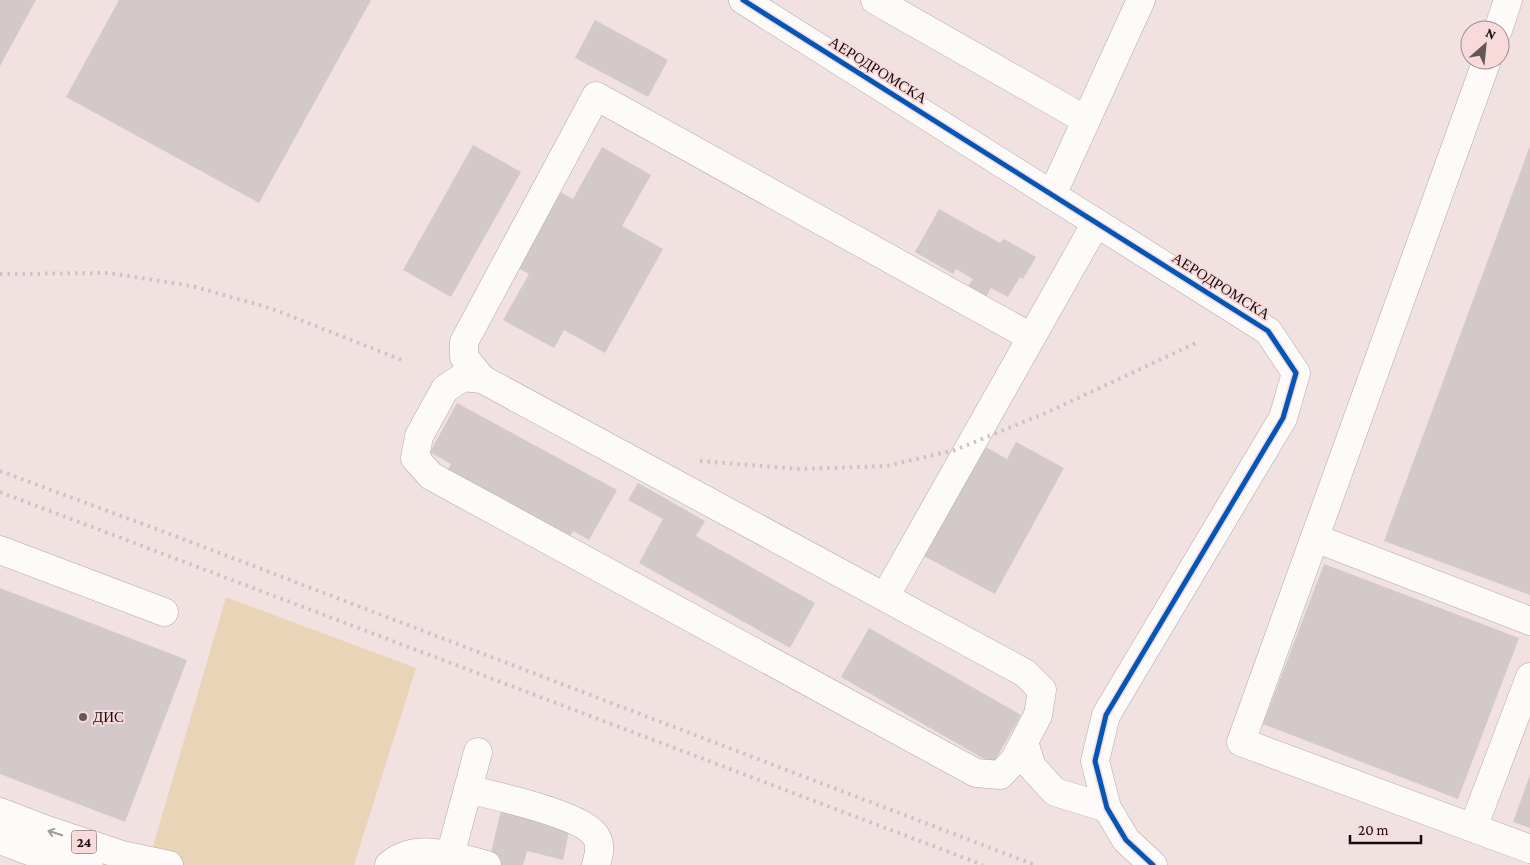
<svg xmlns="http://www.w3.org/2000/svg" width="1530" height="865" viewBox="0 0 1530 865" font-family="'Crimson Pro',serif">
	<style>
		.green { fill: #e9d4b8 }
		.building { fill: #d3c8ca }
		.lines { fill: none; stroke-linecap: round; stroke-linejoin: round }
		.minor-casing { stroke: #b4a8a8; stroke-width: 29 }
		.major-casing { stroke: #b4a8a8; stroke-width: 29 }
		.minor { stroke: #fdfafa; stroke-width: 28 }
		.major { stroke: #fdfafa; stroke-width: 28 }
		.rail { stroke: #c9c5c5; stroke-width: 4; stroke-dasharray: 2.5 5; stroke-linecap: butt }
		.cycleway-casing { stroke: #f8dadb; stroke-width: 8 }
		.cycleway { stroke: #0057b8; stroke-width: 5 }
		.oneway { stroke: #a19b9b }
		.poi-dot { fill: #635757; stroke: #f8dadb; stroke-width: 2 }
		.labels { text-anchor: middle; dominant-baseline: central; stroke-width: 4; stroke-linejoin: round; paint-order: stroke }
		.shield { fill: #f8dadb; stroke: #5a4a4b; stroke-width: 1 }
		.shield-label { font-size: 14px; font-weight: bold; fill: #160c0d }
		.street-label { font-size: 15px; fill: #160c0d; stroke: #f8dadb }
		.poi-label { font-size: 15px; fill: #160c0d; stroke: #f8dadb; text-anchor: start }
	</style>
	<rect width="100%" height="100%" fill="#f1e1e1"/>
	<polygon class="green" points="226,597 416,668 354,865 169,865 149,860"/>
	<g class="building">
		<polygon points="0,0 36,0 0,66"/>
		<polygon points="119,0 371,0 259,203 66,97"/>
		<polygon points="595,20 668,60 648,97 575,58"/>
		<polygon points="473,145 521,172 451,297 403,270"/>
		<polygon points="1530,146 1530,595 1384,541"/>
		<polygon points="602,147 651,175 622,226 663,249 605,353 564,330 554,348 503,320 529,274 518,268 560,192 573,199"/>
		<polygon points="939,209 1000,243 1004,239 1036,257 1023,279 1020,277 1008,297 991,288 986,297 968,286 973,279 956,269 953,274 915,252"/>
		<polygon points="457,403 617,490 589,540 573,531 566,543 445,476 451,464 430,452"/>
		<polygon points="1016,442 1064,468 995,594 922,555 982,445 1007,459"/>
		<polygon points="638,483 705,521 696,536 815,603 790,648 639,563 663,519 628,500"/>
		<polygon points="1324,564 1519,638 1458,799 1263,724"/>
		<polygon points="0,588 187,660 125,822 0,774"/>
		<polygon points="869,628 1021,715 993,764 841,677"/>
		<polygon points="1530,775 1530,828 1513,822"/>
		<polygon points="501,810 570,827 563,860 527,851 523,865 488,865"/>
	</g>
	<g class="lines">
		<defs>
			<g id="minor">
				<polyline points="743,0 1268,331 1296,373 1283,418 1106,715 1095,761 1107,808 1126,840 1153,865"/>
				<polyline points="875,0 1086,120"/>
				<polyline points="1498,30 1508,0"/>
				<polyline points="1487,60 1241,742 1530,849"/>
				<polyline points="1052,195 1141,0"/>
				<polyline points="482,379 464,357 464,342 596,96 1031,337"/>
				<polyline points="1315,538 1530,621"/>
				<polyline points="0,550 164,612"/>
				<polyline points="885,597 1096,223"/>
				<polyline points="1024,742 1013,762 1000,775 976,773 431,476 415,458 419,436 445,389 463,377 482,379 1025,673 1042,690 1038,715 1024,742 1032,767 1055,792 1107,808"/>
				<path d="M468,789C495,796 581,814 595,835C602,844 599,855 596,865"/>
				<polyline points="1473,828 1530,677"/>
				<polyline points="450,856 478,752"/>
				<polyline points="88,865 93,845"/>
				<path d="M389,865C418,841 454,857 487,865"/>
			</g>
			<g id="major">
				<polyline points="0,812 47,830 122,855 169,865"/>
				<polyline points="0,840 67,865"/>
			</g>
		</defs>
		<use href="#minor" class="minor-casing"/>
		<use href="#major" class="major-casing"/>
		<use href="#minor" class="minor"/>
		<use href="#major" class="major"/>
		<g class="rail">
			<polyline points="0,274 109,273 192,286 270,308 402,360"/>
			<polyline points="700,461 800,469 886,466 955,450 1048,412 1196,343"/>
			<polyline points="0,471 175,536 1035,865"/>
			<polyline points="0,492 983,865"/>
		</g>
		<defs>
			<polyline id="cycleway" points="743,0 1268,331 1296,373 1283,418 1106,715 1095,761 1107,808 1126,840 1153,865"/>
		</defs>
		<use href="#cycleway" class="cycleway-casing"/>
		<use href="#cycleway" class="cycleway"/>
	</g>
	<defs><path id="oneway-shaft" d="M-6 0H5M1.5-3L5.5 0L1.5 3" fill="none" stroke-width="1.6" stroke-linecap="round" stroke-linejoin="round" transform="scale(1.25)"/></defs>
	<use class="oneway" href="#oneway-shaft" transform="translate(55 833) rotate(-162)"/>
	<circle class="poi-dot" cx="83" cy="717" r="5"/>
	<g class="labels">
		<rect class="shield" x="71.5" y="830.5" width="25" height="23" rx="4"/>
		<g class="shield-label">
			<text x="84" y="842">24</text>
		</g>
		<g class="street-label">
			<text transform="translate(878 70) rotate(32)">АЕРОДРОМСКА</text>
			<text transform="translate(1221 286) rotate(32)">АЕРОДРОМСКА</text>
		</g>
		<g class="poi-label">
			<text x="93" y="717">ДИС</text>
		</g>
	</g>
	<g transform="translate(1485 45) rotate(27)"><circle r="24" fill="#f8dadb" stroke="#9e8889"/>
	<path d="M0-4L9 19L0 12L-9 19Z" fill="#635757"/>
	<text y="-8" font-size="14" font-weight="bold" text-anchor="middle" fill="#160c0d">N</text>
	</g>
	<path d="M1350 835v8h71v-8" fill="none" stroke="#160c0d" stroke-width="2.5"/>
	<text x="1358" y="835" font-size="15" fill="#160c0d" stroke="#f8dadb" stroke-width="4" paint-order="stroke">20 m</text>
</svg>
